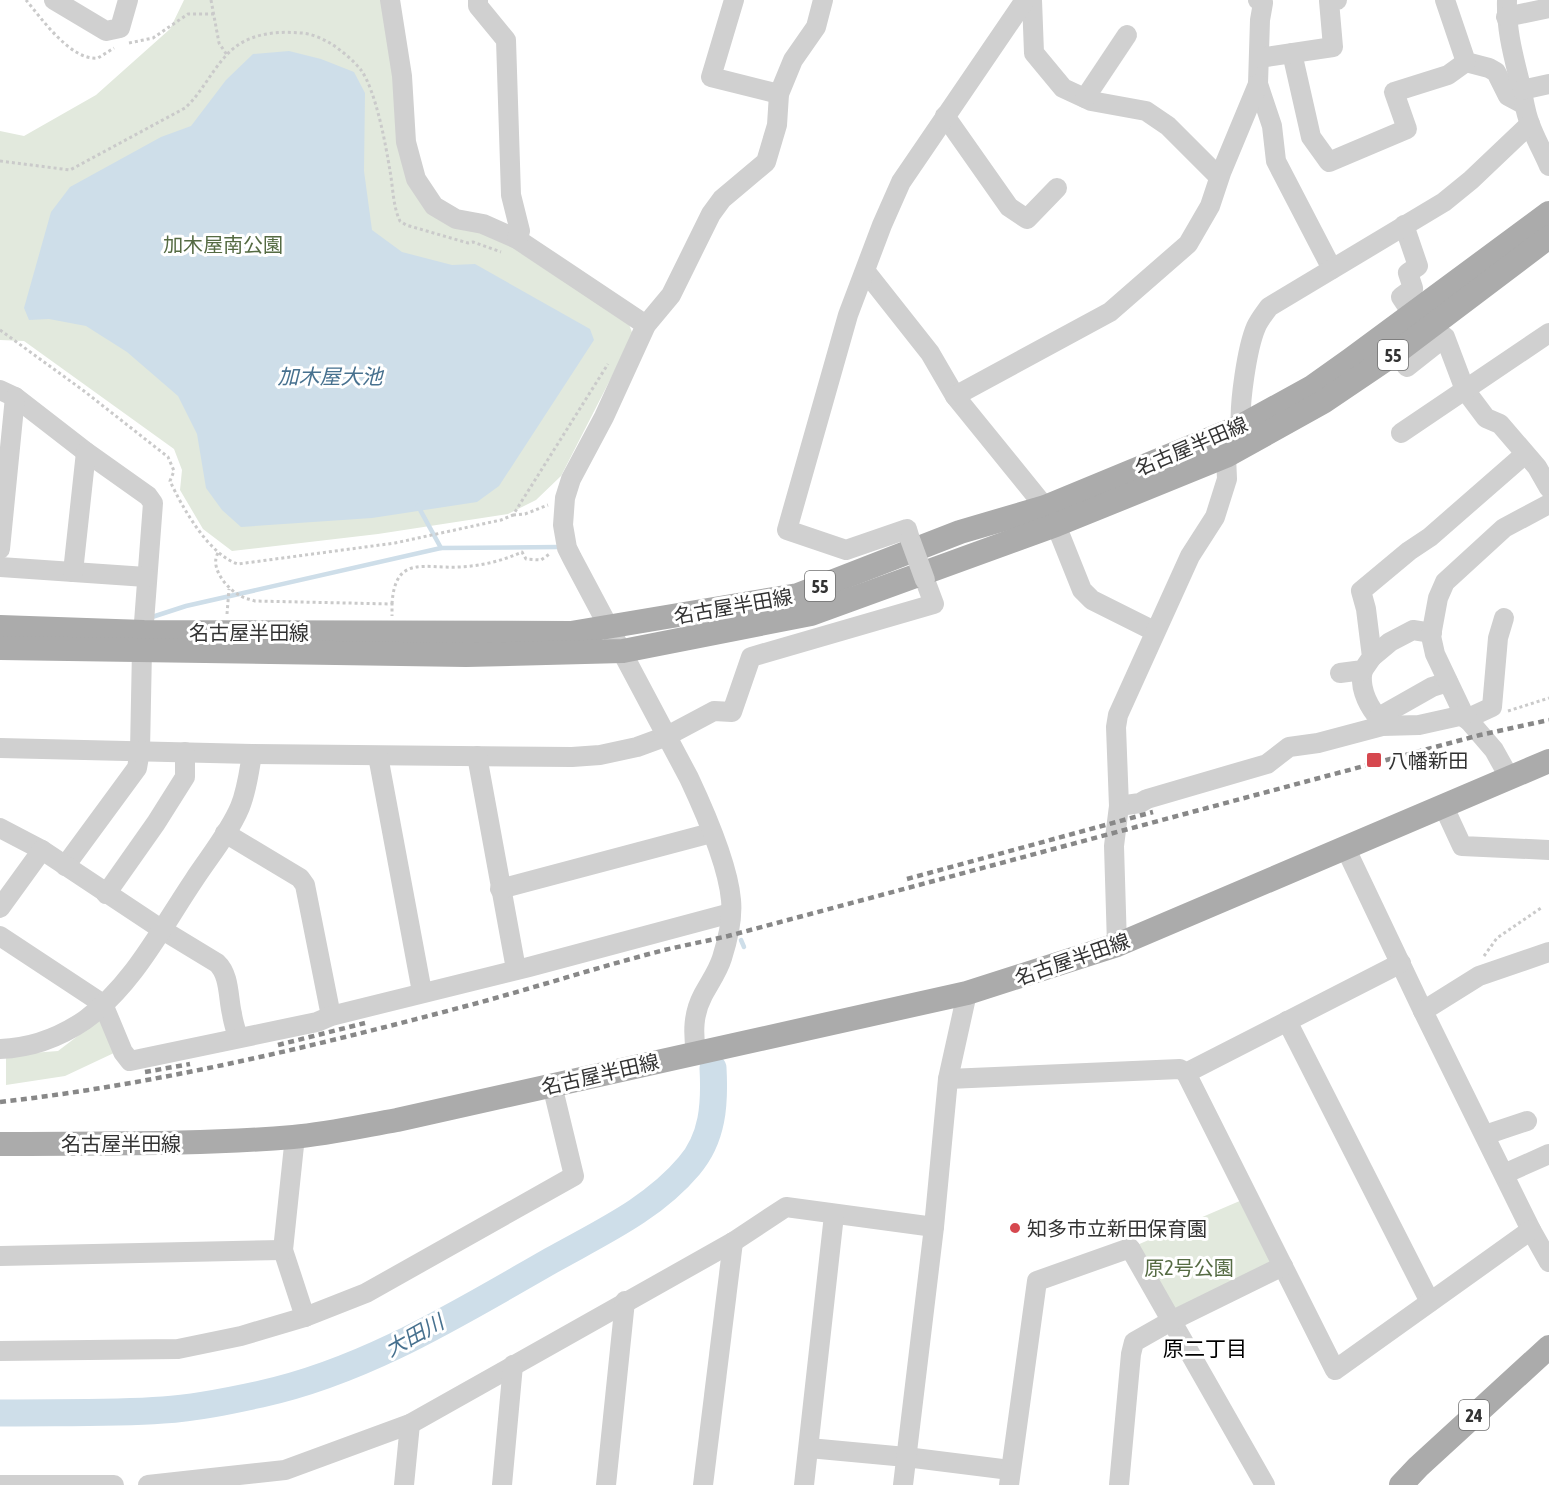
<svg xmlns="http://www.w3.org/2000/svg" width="1549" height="1485" viewBox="0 0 1549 1485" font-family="'Asap Condensed','Noto Sans JP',sans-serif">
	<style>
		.green { fill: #e2e9dd }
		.water { fill: #cedee9 }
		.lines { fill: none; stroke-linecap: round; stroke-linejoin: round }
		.stream { stroke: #cedee9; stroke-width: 4.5 }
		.river { stroke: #cedee9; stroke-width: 27 }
		.path { stroke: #cacaca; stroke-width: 3; stroke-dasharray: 3 3; stroke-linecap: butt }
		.minor { stroke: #d0d0d0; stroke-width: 20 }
		.major { stroke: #ababab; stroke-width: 24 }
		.rail { stroke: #888; stroke-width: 4.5; stroke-dasharray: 6 4.5; stroke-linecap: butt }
		.minor-bridge { stroke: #d0d0d0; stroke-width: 20 }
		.poi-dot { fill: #d6484f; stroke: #fff; stroke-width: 2 }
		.labels { text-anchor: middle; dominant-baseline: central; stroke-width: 6; stroke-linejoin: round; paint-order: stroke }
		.shield { fill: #fff; stroke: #707070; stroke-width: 1.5 }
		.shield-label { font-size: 18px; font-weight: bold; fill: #333 }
		.park-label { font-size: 20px; fill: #556b43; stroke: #fff }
		.street-label { font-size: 20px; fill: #333; stroke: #fff }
		.poi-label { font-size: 20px; fill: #333; stroke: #fff; text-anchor: start }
		.water-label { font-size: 21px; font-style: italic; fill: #47718f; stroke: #fff }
		.neighbourhood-label { font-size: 21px; fill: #000; stroke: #fff }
	</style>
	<rect width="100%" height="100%" fill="#fff"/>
	<g class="green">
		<polygon points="184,0 383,0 408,179 511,243 627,319 633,335 561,476 536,500 508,514 378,534 232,551 203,529 180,490 182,470 174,449 24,341 0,340 0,131 24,136 96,95 170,29"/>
		<polygon points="104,1016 116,1052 65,1076 6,1085 6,1055 58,1051"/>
		<polygon points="1249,1197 1283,1266 1171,1321 1130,1248"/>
	</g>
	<polygon class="water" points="289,51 321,59 354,72 365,93 364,171 372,230 402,252 452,265 475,264 590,329 594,340 499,486 477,502 372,518 241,527 222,510 206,488 197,434 178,396 127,352 86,326 49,319 29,320 24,308 51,212 70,187 161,137 191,126 226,80 253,54"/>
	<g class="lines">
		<g class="stream">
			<polyline points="418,506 441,548"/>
			<polyline points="149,618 186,606 441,548 559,547"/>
			<polyline points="741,940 744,947"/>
			<polyline points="712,1062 713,1068"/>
		</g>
		<path class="river" d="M0,1413C54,1412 109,1414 163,1410C196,1408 229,1401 261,1394C366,1371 459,1313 552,1260C600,1233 653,1209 689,1166C713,1138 715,1104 713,1068"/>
		<g class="path">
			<path d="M26,0C42,19 71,61 98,58L114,48"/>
			<polyline points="211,0 219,43 227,55"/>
			<polyline points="129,43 153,38 188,14 214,14"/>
			<path d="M0,161L70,170L185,108C205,90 216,60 238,45C256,33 279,31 300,33C310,33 321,38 330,43C341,50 353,60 361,70C376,91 386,146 390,171C393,187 393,207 400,221L406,225L468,243L473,242L501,252"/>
			<path d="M0,330L84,391L168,457L174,471L170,481C182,507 209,555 238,564L395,543L501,520L513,515L608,364"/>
			<polyline points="513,515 525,514 548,505"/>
			<path d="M218,553C209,568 228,590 241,596C245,599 250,599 255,601L392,604V616"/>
			<path d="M392,604C395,554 425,569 459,567C481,566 502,561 522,552L526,559L541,560L551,553"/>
			<polyline points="227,614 229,589"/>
			<polyline points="1508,711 1549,698"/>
			<polyline points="1484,956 1497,938 1541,908"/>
		</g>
		<g class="minor">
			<polyline points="54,0 106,31 120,28 128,0"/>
			<polyline points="390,0 402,76 406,142 416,179 434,206 456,219 483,224 517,239 646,325"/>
			<polyline points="478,0 478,6 506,40 511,195 520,231 517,239"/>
			<polyline points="734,0 711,77 779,94"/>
			<polyline points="1032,0 1034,53 1063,88 1091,101 1146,111 1168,126 1219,177"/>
			<polyline points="1258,0 1263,3 1260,20 1258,84 1272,126 1276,161 1332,269"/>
			<polyline points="1445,0 1466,62 1489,68 1496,72 1508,96 1523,104"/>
			<path d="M1507,0C1506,31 1514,58 1521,87C1524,100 1525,112 1530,124C1535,138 1543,152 1549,166"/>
			<polyline points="1506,17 1549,8"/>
			<polyline points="1292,53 1311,137 1329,162 1407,129 1394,92 1448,75 1466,62"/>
			<polyline points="1259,58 1333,47 1329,1 1337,0"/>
			<polyline points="1522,90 1549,84"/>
			<polyline points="1085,98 1127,35"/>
			<polyline points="945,116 1009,207 1027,219 1057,188"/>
			<polyline points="1404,225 1418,266 1408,273 1413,288 1401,297 1413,315"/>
			<polyline points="866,272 930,353 955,396 1045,507 1056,525 1082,590 1092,600 1154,631"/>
			<polyline points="1397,352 1407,367 1445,337 1465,390 1486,418 1500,424 1537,467 1549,488"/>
			<polyline points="0,390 15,397 86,452 148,496 153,503 142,649 140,751 137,768 65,866"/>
			<polyline points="955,396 1110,312 1188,244 1210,206 1221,173 1258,84"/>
			<path d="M1241,426C1239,404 1247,348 1256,327C1259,320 1264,314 1269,307L1444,202L1471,180L1530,124"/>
			<polyline points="1401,433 1549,333"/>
			<polyline points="910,539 907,529 846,550 787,530 848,315 882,225 901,182 1025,0"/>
			<polyline points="0,549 15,397"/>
			<polyline points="0,567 146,577"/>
			<polyline points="73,572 86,452"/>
			<polyline points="1372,657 1390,642 1413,630 1432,633"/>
			<path d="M1363,670C1359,685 1366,702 1376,715C1380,719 1383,721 1385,725"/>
			<polyline points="1340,673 1363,670 1372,657 1366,609 1361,591 1409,551 1430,537 1525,454"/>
			<polyline points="1379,717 1432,687 1448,682"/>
			<polyline points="1466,719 1492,707 1498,638 1504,618"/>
			<polyline points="0,748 252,754 572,757 600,755 637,747 667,736 714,711 732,712 751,657 934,604 925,580"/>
			<polyline points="378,756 422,992"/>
			<polyline points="477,756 516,969"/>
			<polyline points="1509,777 1494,750 1464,715 1435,654 1431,636 1438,598 1445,582 1504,528 1549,504"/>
			<polyline points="1443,805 1462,846 1549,850"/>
			<polyline points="1119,806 1140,803 1147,799 1267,764 1289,747 1318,743 1382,726 1419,725 1464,715"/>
			<path d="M0,828L42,850L161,929L217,963C230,975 228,998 232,1014C233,1022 236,1030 238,1038"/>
			<polyline points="225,833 300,878 305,885 331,1016"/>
			<polyline points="1345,847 1423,1011 1531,1230 1549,1262"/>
			<polyline points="500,889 711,833"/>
			<polyline points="106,894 156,823 185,777 185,752"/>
			<polyline points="0,908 42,850"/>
			<polyline points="0,936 103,1004 123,1052 130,1061 317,1022 331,1016 529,967 731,913"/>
			<polyline points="1117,945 1114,846 1119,806 1116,727 1118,715 1190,556 1215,517 1227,479 1226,456"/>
			<polyline points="1423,1011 1479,976 1549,952"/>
			<polyline points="1287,1021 1430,1302"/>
			<path d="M0,1049C31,1048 60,1037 85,1020C133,985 161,929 194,880C209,857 229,833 240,807C247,790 249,772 252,754"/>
			<path d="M696,1053C693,1032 693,1014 703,995C710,982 718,971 722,958C728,939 733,919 731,900C728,865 704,810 689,778L572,558L567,548L563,525L565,498L571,479L604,417L646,325L671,295L711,214L722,199L766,162L777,125L779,94L793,60L816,27L823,0"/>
			<polyline points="1186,1073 1401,963"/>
			<polyline points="948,1079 1180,1069 1186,1073 1335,1370 1531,1230"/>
			<polyline points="1485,1135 1527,1121"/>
			<polyline points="295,1136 283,1250 305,1317"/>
			<polyline points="1504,1174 1549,1154"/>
			<polyline points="0,1256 283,1250"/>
			<polyline points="0,1351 178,1349 241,1336 305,1317 366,1293 574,1176 552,1085"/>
			<polyline points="809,1448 906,1457 1010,1470"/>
			<polyline points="0,1485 114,1485"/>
			<polyline points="148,1485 285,1470 410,1424 733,1242 786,1207 934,1227"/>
			<polyline points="404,1485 410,1424"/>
			<polyline points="502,1485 513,1365"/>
			<polyline points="606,1485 625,1301"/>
			<polyline points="703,1485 733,1242"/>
			<polyline points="804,1485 834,1215"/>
			<polyline points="903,1485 934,1227 948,1079 967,993"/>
			<polyline points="1009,1485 1037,1281 1130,1248 1265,1485"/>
			<polyline points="1119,1485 1131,1354 1134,1342 1171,1321 1283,1266"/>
		</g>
		<g class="major">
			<polyline points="0,627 144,632 571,633 798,595 960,532 1045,507 1241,426 1312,387 1350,360 1549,213"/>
			<polyline points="0,648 466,655 623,651 811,614 1056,525 1226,456 1323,402 1397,352 1549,237"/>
			<path d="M0,1144C98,1143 195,1145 293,1137C328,1134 363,1126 397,1120L967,993L1117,945L1549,761"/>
			<polyline points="1401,1485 1418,1467 1549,1347"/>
		</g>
		<g class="rail">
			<polyline points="907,879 1153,812"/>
			<polyline points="278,1045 365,1023"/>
			<polyline points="145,1072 190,1064"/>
			<path d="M0,1102C159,1084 315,1046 470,1005C530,989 589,970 649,954C675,947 702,942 728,936L1480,735L1549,720"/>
		</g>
		<polyline class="minor-bridge" points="910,539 925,580"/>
	</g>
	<g class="poi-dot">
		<rect x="1366" y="752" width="16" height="16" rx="3"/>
		<circle cx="1015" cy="1228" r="6"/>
	</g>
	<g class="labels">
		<g class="shield">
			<rect x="1378" y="340" width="30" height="30" rx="4.5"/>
			<rect x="805" y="571" width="30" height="30" rx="4.5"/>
			<rect x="1459" y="1400" width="30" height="30" rx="4.5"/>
		</g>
		<g class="shield-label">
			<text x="1393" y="355">55</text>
			<text x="820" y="586">55</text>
			<text x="1474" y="1415">24</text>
		</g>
		<g class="park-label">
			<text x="223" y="244">加木屋南公園</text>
			<text x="1189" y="1267">原2号公園</text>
		</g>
		<g class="street-label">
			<text transform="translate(1191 446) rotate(-23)">名古屋半田線</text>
			<text transform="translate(733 606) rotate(-10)">名古屋半田線</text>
			<text x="249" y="632">名古屋半田線</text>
			<text transform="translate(1072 959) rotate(-19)">名古屋半田線</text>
			<text transform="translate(600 1074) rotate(-13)">名古屋半田線</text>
			<text x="121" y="1143">名古屋半田線</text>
		</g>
		<g class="poi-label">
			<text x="1388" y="760">八幡新田</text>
			<text x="1027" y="1228">知多市立新田保育園</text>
		</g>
		<g class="water-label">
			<text x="330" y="376">加木屋大池</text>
			<text transform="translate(414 1335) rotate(-29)">大田川</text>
		</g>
		<g class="neighbourhood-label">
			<text x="1205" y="1348">原二丁目</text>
		</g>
	</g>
</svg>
